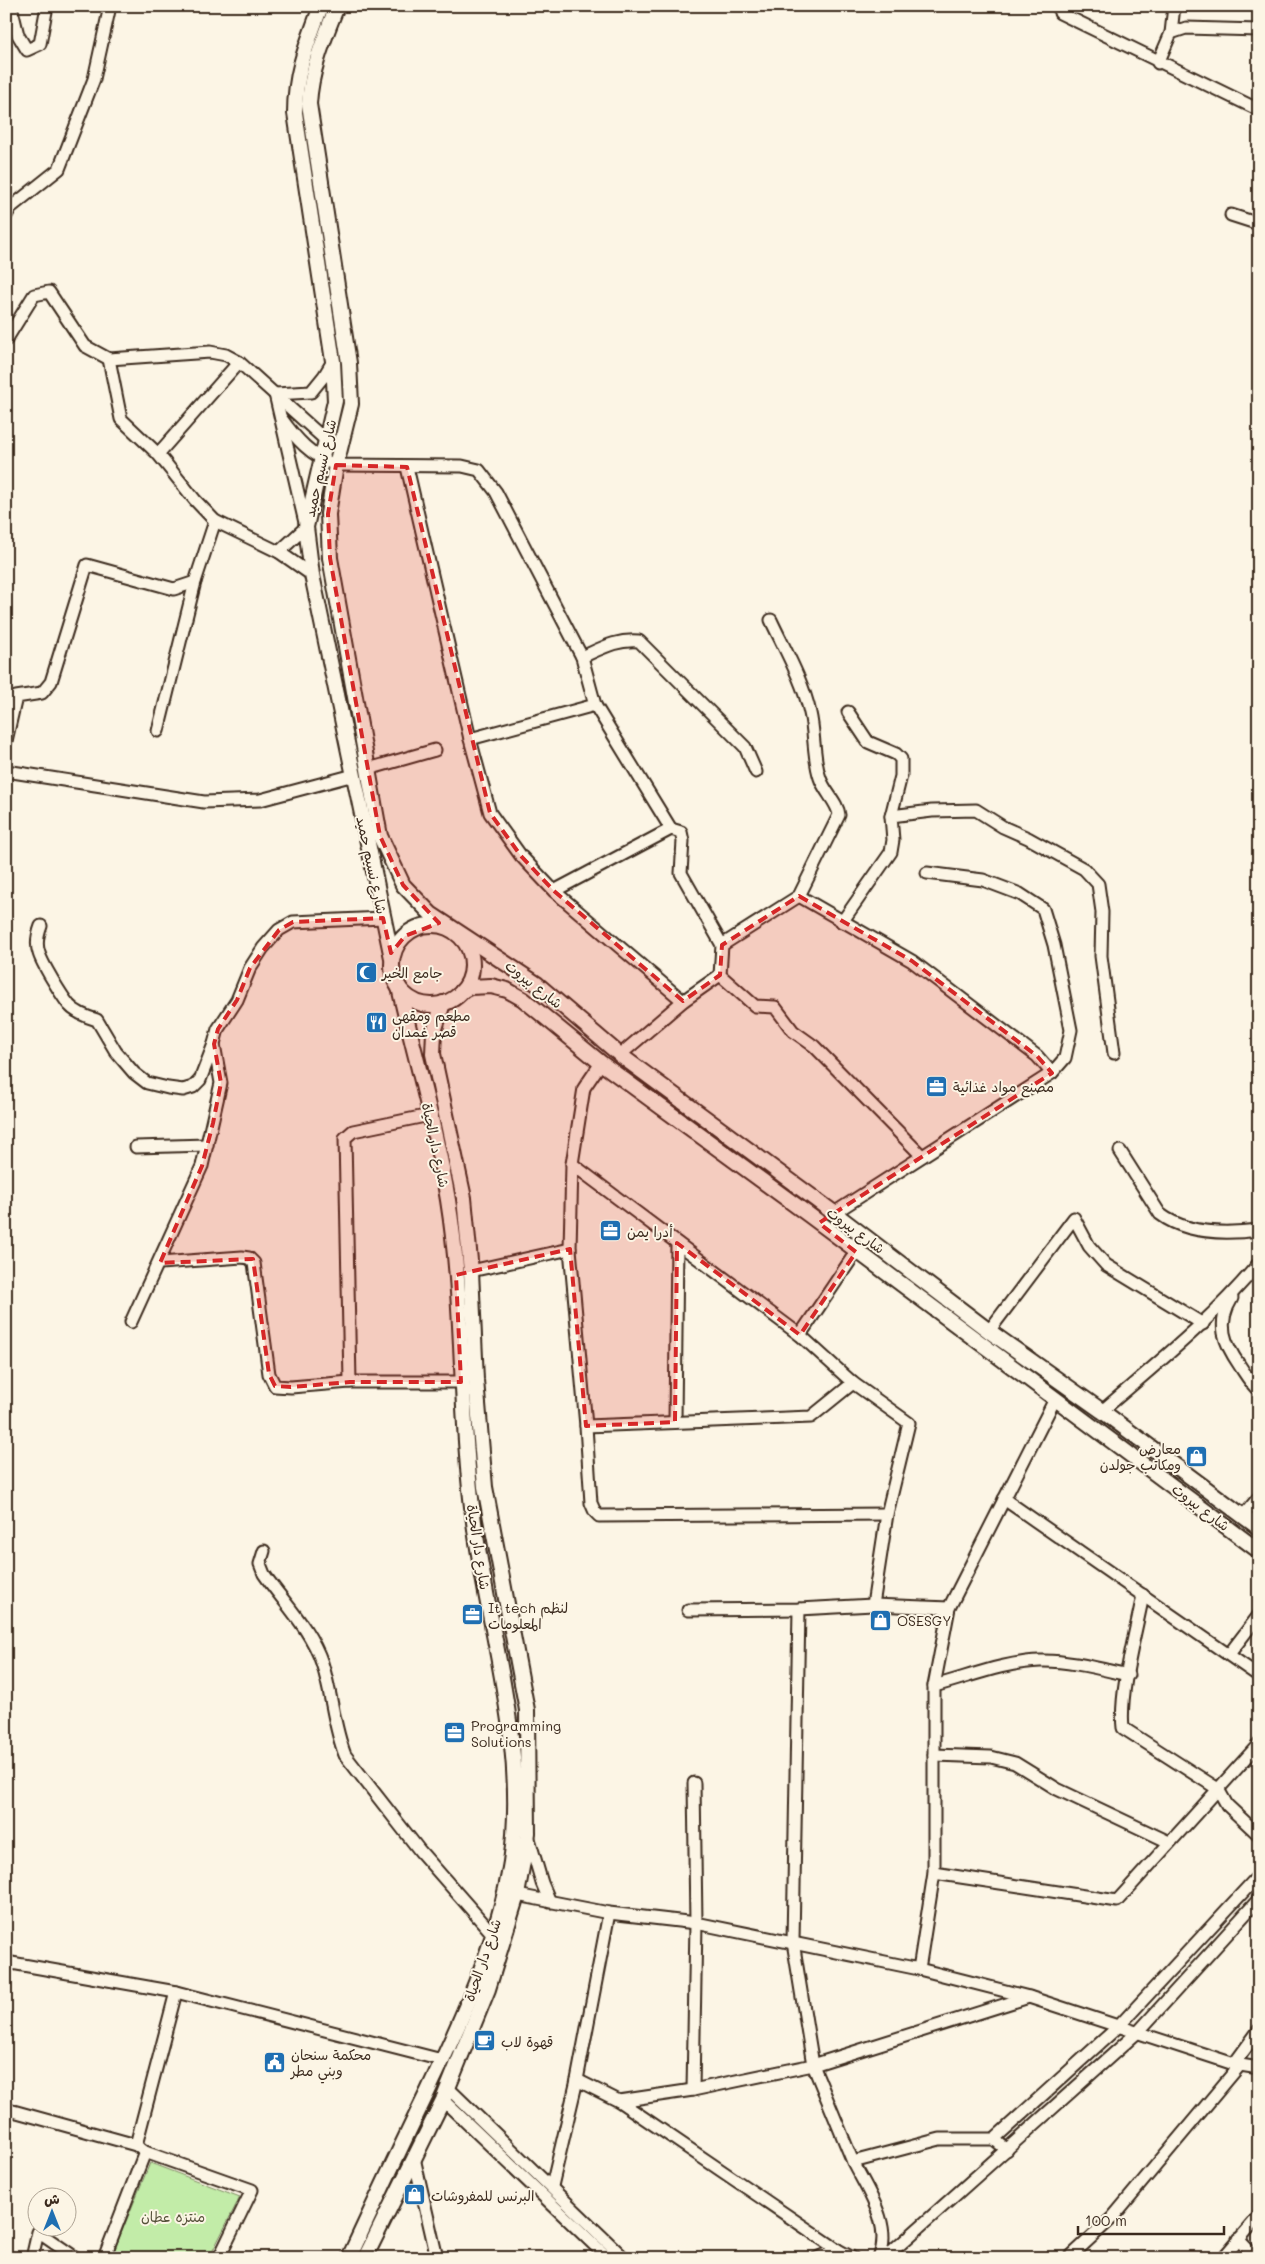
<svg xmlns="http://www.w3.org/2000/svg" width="1265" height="2264" viewBox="0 0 1265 2264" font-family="Mali,'Playpen Sans Arabic',sans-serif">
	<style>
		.green { fill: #c2eca8; stroke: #7e8b63 }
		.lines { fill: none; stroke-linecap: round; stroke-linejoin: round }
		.minor-casing { stroke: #3b2a1e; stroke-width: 15 }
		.major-casing { stroke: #3b2a1e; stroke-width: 18 }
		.minor { stroke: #fcf5e5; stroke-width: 11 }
		.major { stroke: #fcf5e5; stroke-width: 14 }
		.marked { fill: #d62828; fill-opacity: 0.2; stroke: #d62828; stroke-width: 4; stroke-dasharray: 10 6; stroke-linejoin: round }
		.labels { text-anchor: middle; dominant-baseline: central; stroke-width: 4; stroke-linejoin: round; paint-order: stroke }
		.street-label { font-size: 14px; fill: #3b2a1e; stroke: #fcf5e5 }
		.poi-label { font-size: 14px; fill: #3b2a1e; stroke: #fcf5e5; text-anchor: start }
		.park-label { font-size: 14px; fill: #56513a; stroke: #fcf5e5 }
	</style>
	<rect width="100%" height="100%" fill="#fcf5e5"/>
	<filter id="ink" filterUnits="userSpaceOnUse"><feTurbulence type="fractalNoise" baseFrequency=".02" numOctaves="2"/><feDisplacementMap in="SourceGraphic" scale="10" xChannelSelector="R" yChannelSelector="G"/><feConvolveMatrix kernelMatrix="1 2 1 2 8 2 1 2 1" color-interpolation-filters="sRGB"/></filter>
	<g filter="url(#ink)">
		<polygon class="green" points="150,2163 240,2197 209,2258 111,2258"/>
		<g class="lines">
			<defs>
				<g id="minor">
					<polyline points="11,6 18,35 27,50 40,44 47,6"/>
					<polyline points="1059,6 1060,13 1259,110"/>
					<polyline points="1171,33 1174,6"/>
					<polyline points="1158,63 1171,33 1186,28 1259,30"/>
					<polyline points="1231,215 1259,224"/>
					<polyline points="6,216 10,208 59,169 94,79 110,6"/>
					<polyline points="6,340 34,295 49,292 85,346 109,359 210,352 226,355 239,362 330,444"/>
					<polyline points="109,359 121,419 158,454 195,500 215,521 279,552 312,575"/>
					<path d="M281,418C296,439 311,456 336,465L462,466L479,470L496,492L582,657L595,705L671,829L681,832L683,841L681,873L722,945L720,975L755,1006L775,1007L793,1031L814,1046L922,1156"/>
					<polyline points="158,454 239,362"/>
					<polyline points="407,467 470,739 490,813 521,856 554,891 683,1001"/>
					<polyline points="279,552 306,527 275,394 311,392 324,376 333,361"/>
					<path d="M582,657C602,648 617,639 639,641L745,747L756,772"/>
					<polyline points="848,712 868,742 896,754 901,759 901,776 891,816"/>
					<polyline points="158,731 195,582 215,521"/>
					<polyline points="470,739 595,705"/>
					<polyline points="6,741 16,697 42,693 51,682 87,565 174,589 195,582"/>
					<polyline points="368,769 435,750"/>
					<polyline points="6,771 204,802 260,800 354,775"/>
					<polyline points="554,891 671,829"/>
					<polyline points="799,896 912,961 1037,1056 1052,1073"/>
					<polyline points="842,922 891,852 893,840 891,816 932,811 976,810 1003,827 1028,838 1084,869 1098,884 1102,912 1101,956 1114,1053"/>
					<path d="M41,926C38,934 36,945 39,953C42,964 62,996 69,1005C76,1013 87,1017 97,1020L116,1052L134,1073L147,1083L168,1088L183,1090L193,1087L200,1080L214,1044"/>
					<path d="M722,945L799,896L839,815C838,803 824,791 820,778C813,758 815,734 810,713C803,681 785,650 771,620"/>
					<polyline points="620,1055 683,1001 720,975"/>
					<polyline points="601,1063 584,1088 572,1164 570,1249 586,1426 811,1417 853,1383"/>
					<polyline points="136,1147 207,1145"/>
					<path d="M1120,1151L1160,1214C1186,1234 1227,1234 1259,1230"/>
					<polyline points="572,1164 800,1335 853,1383 909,1423 887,1514 873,1605"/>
					<polyline points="834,1213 1052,1073 1065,1058 1071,1030 1054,945 1043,909 1020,894 983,880 927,873"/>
					<polyline points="160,1263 242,1257 249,1258 254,1263 269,1374 275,1386 291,1387 350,1382 461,1382"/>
					<polyline points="471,1271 570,1249"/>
					<path d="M1232,1298C1216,1324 1224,1343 1240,1366C1246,1375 1251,1384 1259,1391"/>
					<polyline points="131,1322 202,1166 221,1083 214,1044 218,1029 237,1000 250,968 263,948 279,930 293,922 383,918"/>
					<polyline points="989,1331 1074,1218 1089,1246 1106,1265 1203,1324"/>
					<polyline points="800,1335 856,1252"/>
					<polyline points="350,1382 345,1138 353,1131 430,1115"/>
					<path d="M1102,1411C1156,1364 1213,1319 1259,1263"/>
					<polyline points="675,1422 677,1243"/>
					<polyline points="586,1426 591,1503 595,1512 599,1516 887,1514"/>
					<polyline points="1004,1499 1259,1676"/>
					<polyline points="1243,1516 1259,1497"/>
					<path d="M264,1551L260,1564L264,1574C284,1603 310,1628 322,1663C332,1693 333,1725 345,1755L420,1851L492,1933"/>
					<path d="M1143,1595C1136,1632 1119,1692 1123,1728L1218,1789L1227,1805L1259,1835"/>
					<polyline points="688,1610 799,1609 873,1605 949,1608"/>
					<polyline points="1230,1653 1259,1615"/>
					<path d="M934,1686C968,1677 1005,1662 1040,1661C1067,1660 1101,1669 1128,1675"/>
					<polyline points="934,1755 991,1757 1015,1763 1057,1789 1169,1842"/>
					<polyline points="528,1835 542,1883 550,1902"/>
					<polyline points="934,1873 1117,1901 1259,1744"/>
					<polyline points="517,1895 609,1913 696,1923 919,1969 1029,1997 1234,2064 1259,2068"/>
					<polyline points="6,1962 176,1992 442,2060"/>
					<polyline points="919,1969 934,1873 934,1686 949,1608 1055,1399"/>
					<polyline points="1234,2064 1259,2030"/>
					<polyline points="577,2080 619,2101 838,2250 853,2258"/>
					<polyline points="448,2088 624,2258"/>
					<polyline points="693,2090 696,1923 694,1783"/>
					<polyline points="443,2100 608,2258"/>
					<polyline points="619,2101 693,2090 813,2065 793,1942 799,1609"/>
					<polyline points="6,2109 136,2145 145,2152 252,2190 219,2258"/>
					<polyline points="994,2139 1119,2026 1259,1875"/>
					<polyline points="136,2145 176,1992"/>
					<polyline points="1007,2150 994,2139 940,2139 853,2162 813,2065 1029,1997"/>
					<polyline points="414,2158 437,2258"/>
					<path d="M853,2162C867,2190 893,2225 879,2258"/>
					<polyline points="552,2186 577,2080 609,1913"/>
					<polyline points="1238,2239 1256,2258"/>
					<polyline points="32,2258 38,2232 76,2258"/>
					<polyline points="104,2258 145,2152"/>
					<polyline points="817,2258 838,2250"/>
					<polyline points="885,2258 1139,2031 1259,1899"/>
					<polyline points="1069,2258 1112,2218 1240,2065"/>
					<polyline points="1223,2258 1259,2216"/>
				</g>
				<g id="major">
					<path d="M321,6C307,44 295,72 295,113L333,361L335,401L306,527L312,575L392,958"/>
					<path d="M337,6C324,39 311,69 309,104L349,363L351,404L336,465L328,514L330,558L380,836L403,885L431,914L537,984L620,1055L834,1213L989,1331L1102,1411L1259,1528"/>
					<circle cx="432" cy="965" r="40"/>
					<polyline points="462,991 470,987 491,986 507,990 523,999 601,1063 809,1215 1259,1551"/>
					<path d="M349,2258C375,2202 401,2146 428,2091C461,2021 499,1939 511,1862C528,1748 489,1634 474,1522C459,1415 465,1306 448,1200C436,1128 415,1058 399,987"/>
					<polyline points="365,2258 443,2100 488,1989 517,1895 528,1833 527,1710 485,1487 476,1380 471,1271 464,1198 433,1054 434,1032 443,1003"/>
				</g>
			</defs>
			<use href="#minor" class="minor-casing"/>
			<use href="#major" class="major-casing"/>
			<use href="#minor" class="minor"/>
			<use href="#major" class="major"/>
		</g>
	</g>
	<path class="marked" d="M336,465L407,467L490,813L521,856L554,891L683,1001L720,975L722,945L799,896L912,961L1037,1056L1052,1073L819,1223L856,1252L800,1335L677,1243L675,1422L586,1426L570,1249L456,1275L461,1382H350L291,1387L275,1386L269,1374L253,1259L160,1263L202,1166L213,1123L221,1083L214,1044L218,1029L237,1000L250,968L279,930L293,922L383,918L391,953L405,936L439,923L403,885L380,836L330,558L328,514Z"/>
	<defs>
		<symbol id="mosque-square" viewBox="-11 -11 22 22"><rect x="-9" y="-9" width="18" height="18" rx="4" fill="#1f6fb2" stroke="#fcf5e5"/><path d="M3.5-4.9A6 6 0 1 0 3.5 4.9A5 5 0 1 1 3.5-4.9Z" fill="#fff"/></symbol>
		<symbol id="restaurant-square" viewBox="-11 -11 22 22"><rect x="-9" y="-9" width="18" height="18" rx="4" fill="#1f6fb2" stroke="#fcf5e5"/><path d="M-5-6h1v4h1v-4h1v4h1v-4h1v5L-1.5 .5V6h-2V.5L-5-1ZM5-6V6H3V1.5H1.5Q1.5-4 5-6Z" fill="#fff"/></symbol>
		<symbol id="office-square" viewBox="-11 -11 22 22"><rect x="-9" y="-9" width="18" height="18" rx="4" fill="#1f6fb2" stroke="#fcf5e5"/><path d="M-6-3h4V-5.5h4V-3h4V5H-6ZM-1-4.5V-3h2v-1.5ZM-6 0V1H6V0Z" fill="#fff"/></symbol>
		<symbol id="shop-square" viewBox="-11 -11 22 22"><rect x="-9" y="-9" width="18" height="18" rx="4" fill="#1f6fb2" stroke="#fcf5e5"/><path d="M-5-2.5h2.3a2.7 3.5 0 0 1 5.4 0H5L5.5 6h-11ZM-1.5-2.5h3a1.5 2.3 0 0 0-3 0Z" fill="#fff"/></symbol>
		<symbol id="cafe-square" viewBox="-11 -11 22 22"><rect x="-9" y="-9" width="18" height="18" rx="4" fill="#1f6fb2" stroke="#fcf5e5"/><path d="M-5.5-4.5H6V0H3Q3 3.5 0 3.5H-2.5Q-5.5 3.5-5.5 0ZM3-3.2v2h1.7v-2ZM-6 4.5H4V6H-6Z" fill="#fff"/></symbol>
		<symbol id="civic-square" viewBox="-11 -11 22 22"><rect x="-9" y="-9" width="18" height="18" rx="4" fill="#1f6fb2" stroke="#fcf5e5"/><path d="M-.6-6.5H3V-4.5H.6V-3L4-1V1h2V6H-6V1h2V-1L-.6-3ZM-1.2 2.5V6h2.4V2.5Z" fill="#fff"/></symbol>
	</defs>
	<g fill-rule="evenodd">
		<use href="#mosque-square" x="354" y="960" width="25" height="25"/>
		<use href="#restaurant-square" x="364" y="1010" width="25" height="25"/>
		<use href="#office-square" x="924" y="1074" width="25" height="25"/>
		<use href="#office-square" x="598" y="1218" width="25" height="25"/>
		<use href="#shop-square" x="1184" y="1444" width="25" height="25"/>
		<use href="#office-square" x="460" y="1602" width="25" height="25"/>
		<use href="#shop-square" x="868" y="1608" width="25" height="25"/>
		<use href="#office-square" x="442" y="1720" width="25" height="25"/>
		<use href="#cafe-square" x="472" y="2028" width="25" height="25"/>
		<use href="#civic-square" x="262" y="2050" width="25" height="25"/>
		<use href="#shop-square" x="402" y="2182" width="25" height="25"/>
	</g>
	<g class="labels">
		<g class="street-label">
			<text transform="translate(320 468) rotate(-77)">شارع نسيم حميد</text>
			<text transform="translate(372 865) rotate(78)">شارع نسيم حميد</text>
			<text transform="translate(534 984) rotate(38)">شارع بيروت</text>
			<text transform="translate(436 1145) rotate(78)">شارع دار الحياة</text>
			<text transform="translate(856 1230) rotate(36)">شارع بيروت</text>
			<text transform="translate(1201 1507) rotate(37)">شارع بيروت</text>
			<text transform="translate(479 1547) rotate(81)">شارع دار الحياة</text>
			<text transform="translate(482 1960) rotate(-71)">شارع دار الحياة</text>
		</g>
		<g class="poi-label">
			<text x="382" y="972">جامع الخير</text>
			<text x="392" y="1015">مطعم ومقهى<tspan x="392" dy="16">قصر غمدان</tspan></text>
			<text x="953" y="1086">مصنع مواد غذائية</text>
			<text x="627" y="1231">أدرا يمن</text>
			<text x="1181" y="1448" text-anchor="end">معارض<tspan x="1181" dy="16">ومكاتب جولدن</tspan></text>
			<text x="488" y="1607">It tech لنظم<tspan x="488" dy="16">المعلومات</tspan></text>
			<text x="897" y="1620">OSESGY</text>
			<text x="471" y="1725">Programming<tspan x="471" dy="16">Solutions</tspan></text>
			<text x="501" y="2041">قهوة لاب</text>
			<text x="291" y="2054">محكمة سنحان<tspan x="291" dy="16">وبني مطر</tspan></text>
			<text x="431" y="2195">البرنس للمفروشات</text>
		</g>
		<g class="park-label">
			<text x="173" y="2216">منتزه عطان</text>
		</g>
	</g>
	<rect width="1265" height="2264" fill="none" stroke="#fcf5e5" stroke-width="25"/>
	<rect x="12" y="12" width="1240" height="2239" fill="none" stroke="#3b2a1e" stroke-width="2" filter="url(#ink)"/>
	<g transform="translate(52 2212)"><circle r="24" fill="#fcf5e5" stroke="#afa495"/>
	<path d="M0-4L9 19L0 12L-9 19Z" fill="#1f6fb2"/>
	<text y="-8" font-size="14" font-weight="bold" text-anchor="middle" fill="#3b2a1e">ش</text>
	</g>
	<path d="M1078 2226v8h146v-8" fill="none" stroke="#3b2a1e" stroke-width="2.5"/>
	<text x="1085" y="2226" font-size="15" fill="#3b2a1e" stroke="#fcf5e5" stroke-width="4" paint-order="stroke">100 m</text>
</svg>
